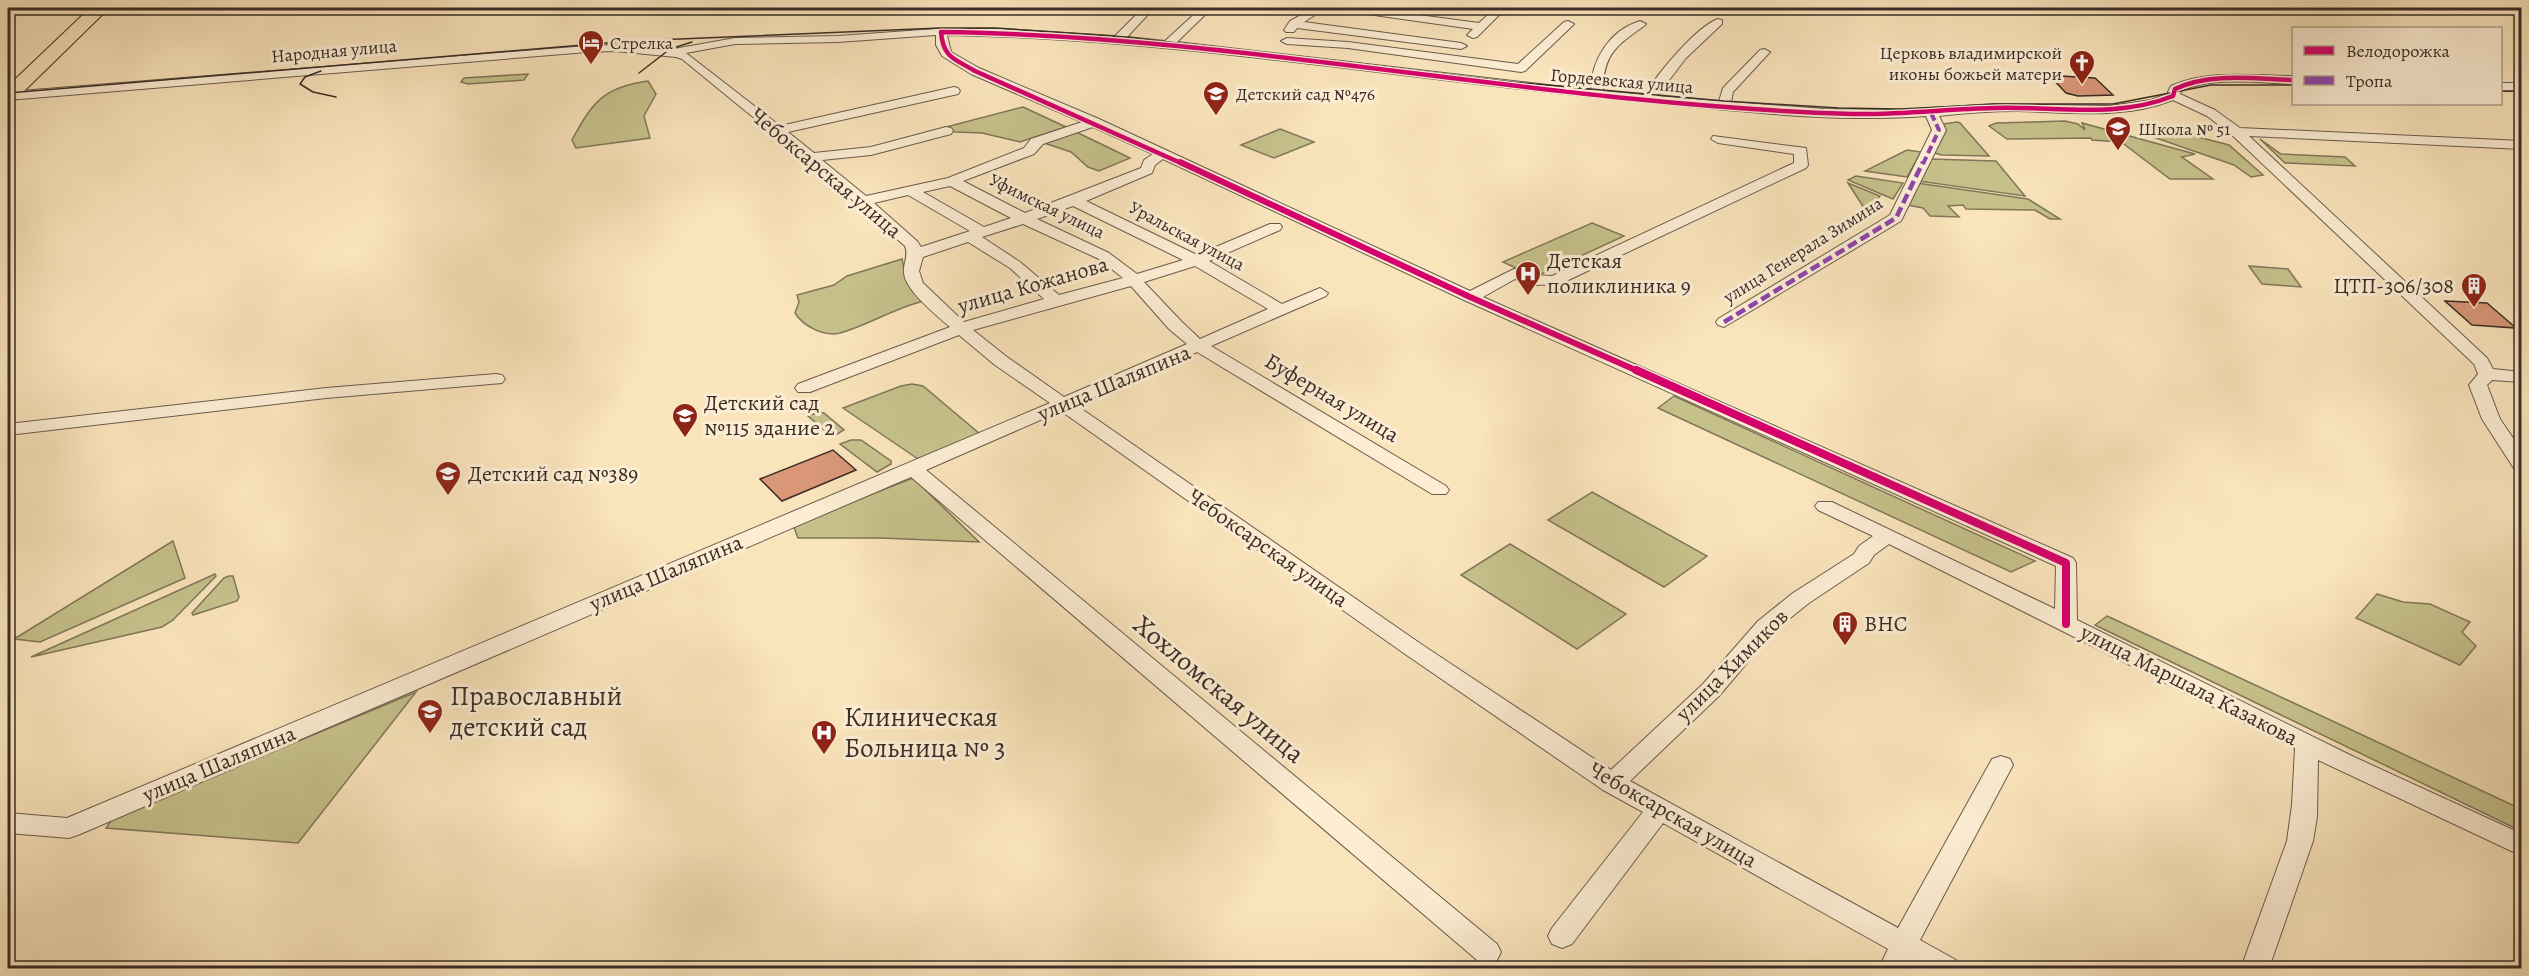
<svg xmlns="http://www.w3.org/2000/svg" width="2529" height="976" viewBox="0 0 2529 976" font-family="Alegreya,serif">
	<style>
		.green { fill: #c6c18b; stroke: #80775a; stroke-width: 1.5 }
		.building { fill: #d99778; stroke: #3a2d28; stroke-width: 1.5 }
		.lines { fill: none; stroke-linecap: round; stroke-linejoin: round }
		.minor-casing { stroke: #6a5b4d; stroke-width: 2 }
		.primary-casing { stroke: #3a2d28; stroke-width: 2 }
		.minor { fill: #fcedd3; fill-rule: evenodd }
		.primary { fill: #fae4bc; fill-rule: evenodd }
		.tram { stroke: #3a2d28; stroke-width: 1.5 }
		.quiet-far1 { stroke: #8e44ad; stroke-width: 4; stroke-dasharray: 8 4; stroke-linecap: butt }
		.quiet { stroke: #8e44ad; stroke-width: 4.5; stroke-dasharray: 10 4.5; stroke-linecap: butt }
		.cycleway-far2-casing { stroke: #fcedd3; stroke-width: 7 }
		.cycleway-far1-casing { stroke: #fcedd3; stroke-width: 9 }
		.cycleway-casing { stroke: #fcedd3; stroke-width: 11 }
		.cycleway-far2 { stroke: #d6006c; stroke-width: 4.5 }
		.cycleway-far1 { stroke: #d6006c; stroke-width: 6 }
		.cycleway { stroke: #d6006c; stroke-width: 8 }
		.labels { text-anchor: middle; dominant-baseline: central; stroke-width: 6; stroke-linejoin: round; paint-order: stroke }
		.far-poi-label { font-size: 18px; fill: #3a2d28; stroke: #fcedd3; text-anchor: start }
		.far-street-label { font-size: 18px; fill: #3a2d28; stroke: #fcedd3 }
		.street-label { font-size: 22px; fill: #3a2d28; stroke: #fcedd3 }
		.poi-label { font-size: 22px; fill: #3a2d28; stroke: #fcedd3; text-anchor: start }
		.near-street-label { font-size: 27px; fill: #3a2d28; stroke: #fcedd3 }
		.near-poi-label { font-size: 27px; fill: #3a2d28; stroke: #fcedd3; text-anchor: start }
	</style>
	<rect width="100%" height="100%" fill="#fae4bc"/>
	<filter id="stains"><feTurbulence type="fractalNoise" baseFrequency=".00333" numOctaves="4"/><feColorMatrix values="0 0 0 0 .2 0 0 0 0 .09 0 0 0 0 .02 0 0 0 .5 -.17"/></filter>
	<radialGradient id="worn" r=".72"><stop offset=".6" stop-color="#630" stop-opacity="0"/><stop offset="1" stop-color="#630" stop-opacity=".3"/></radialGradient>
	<g class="green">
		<polygon points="528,74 524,80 468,84 461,82 464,78"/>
		<path d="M648,81L656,94L644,116L650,138L576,148L572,140C592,103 603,87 648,81Z"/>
		<polygon points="1023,107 1066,127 1020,142 982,133 955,132 946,127"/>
		<polygon points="2065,121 2078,124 2085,130 2082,123 2195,154 2182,157 2213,179 2170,179 2121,142 2092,140 2091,138 2007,139 1989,126 1996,123"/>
		<polygon points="1957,122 1960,123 1989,156 1942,155 1934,153 1946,131 1943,124"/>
		<polygon points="1280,129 1314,142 1274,158 1241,145"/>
		<polygon points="2167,129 2229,145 2263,175 2251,177 2234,165 2156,138"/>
		<polygon points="1072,130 1130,158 1099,171 1088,167 1071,152 1041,142"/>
		<polygon points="2260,139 2281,154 2345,157 2355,166 2285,163"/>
		<polygon points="1907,150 1921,152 1907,177 1865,171"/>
		<polygon points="1930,159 1996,161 2025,196 1918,181"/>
		<polygon points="1856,176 1903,183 1893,199 1848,180"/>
		<polygon points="1848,183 1880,196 1866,211"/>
		<polygon points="1917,183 2028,199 2060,219 2050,219 2035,210 1966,209 1963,205 1948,206 1959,217 1930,216 1923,208 1907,205"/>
		<polygon points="1592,223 1624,236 1535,277 1503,262"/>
		<path d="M902,259L907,283L924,301C894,308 869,325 840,333C824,337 803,326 795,313L799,302L797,295L834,285L847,276Z"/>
		<polygon points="2249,266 2288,269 2301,287 2262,284"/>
		<polygon points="912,384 923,386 980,434 918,459 843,408 901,386"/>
		<polygon points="1674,396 2035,561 2011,572 1658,408"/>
		<polygon points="819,412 824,413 844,430 832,437 808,416"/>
		<polygon points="851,440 861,440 891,461 891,464 877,472 840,444"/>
		<polygon points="913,478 979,542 880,538 798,538 793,525"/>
		<polygon points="1592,492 1707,556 1664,587 1548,520"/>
		<polygon points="173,541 185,578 40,642 14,639"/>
		<polygon points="1510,544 1626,614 1577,649 1461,575"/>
		<polygon points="215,574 216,576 173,620 162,627 31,657"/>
		<polygon points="229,576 233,576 239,597 237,601 193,615 192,613 224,578"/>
		<polygon points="2377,594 2403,602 2430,604 2470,622 2462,632 2476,646 2460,665 2356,618"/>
		<polygon points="2107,616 2521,809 2521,831 2095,625"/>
		<polygon points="416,692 298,843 106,828 113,818"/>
	</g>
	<g class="building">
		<polygon points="2061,76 2095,78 2113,95 2078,96 2066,93 2051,77"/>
		<polygon points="2445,301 2487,303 2516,328 2472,325"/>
		<polygon points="833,450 856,470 782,501 760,479"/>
	</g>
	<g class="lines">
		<defs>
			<g id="minor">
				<path d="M1143,8H1154L1127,37L1165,41L1201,8H1212L1177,42L1591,90C1591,60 1610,30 1640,21L1646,24L1644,26C1617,45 1603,54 1603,91L1645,95C1656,75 1697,26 1718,19L1722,20V24L1686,58L1657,96L1719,101L1723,88L1760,50L1764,49L1770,52L1733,92L1731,102L1824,109L1901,110L1994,104L2110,106L2151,100L2167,94L2171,86C2207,69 2254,76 2294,76V84C2260,83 2211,76 2181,91L2180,94L2215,110L2240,128L2522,141V149L2249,136L2487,358L2493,369L2522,372V382L2492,380L2487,385L2500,419L2522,451V472L2515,470L2482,419L2469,385L2478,374L2474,364L2232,135L2207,116L2173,100C2123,120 2069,112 2017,111C1991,111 1965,113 1939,116L1946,130L1901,221L1724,327L1718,325L1716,322L1718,319L1890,215L1932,130L1926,116C1833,123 1738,111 1645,102C1412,81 1181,39 947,35L951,52L979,68L1099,119L1470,291L1514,269L1535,275L1552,276L1794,163V154L1718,143L1711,139L1713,136L1806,148L1808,165L1806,168L1560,284L1534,285L1515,279L1483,297L2073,558L2076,563L2077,620L2352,756L2522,834V856L2318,760L2317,817L2313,841L2269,968H2241L2287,841L2292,805L2295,748L1889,544L1874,555L1869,563L1809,603L1774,631L1719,696L1630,781L1898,928L1992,759L2001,756L2010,759L2013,765L1920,940L1956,960L1960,968H1922L1910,962L1907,968H1879L1888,949L1663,823L1572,944L1562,948L1552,944L1548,936L1552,928L1643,812L1603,790L1405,654L1061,411L926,470L1497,944L1501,952L1497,960L1487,964L1477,960L911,477L78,835L69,838L8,833V813L67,818L1050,403L995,365L959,335L810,392H798L795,388L798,384L950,327C937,316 905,290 904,273C903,262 909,257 905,246L824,175L682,59L676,57L615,51L587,52L8,100V92L587,46L615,45L668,50L735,38L838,36L936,29H1002L1115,36ZM936,35V45L942,56L971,74L1082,122L1031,139L1024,148L948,178L866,196L822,160L871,155L951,134L953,131L951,128L946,127L871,147L814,153L788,132L958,94L960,91L958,88L954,87L780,126L686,53L735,44L838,42ZM1093,127L1153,154L1144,160L1141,168L1025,213L963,181L1034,154L1043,144ZM1163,159L1464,300L2056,566L2055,609L1832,502H1818L1815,506L1818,510L1873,536L1859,546L1854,554L1793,593L1758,621L1703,684L1611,770L1421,644L1076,405L1197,352L1432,494H1446L1449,490L1446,486L1211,346L1326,296L1328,293L1320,288L1282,304L1209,261L1280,230L1282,227L1280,224H1270L1197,255L1086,201L1152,173L1155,165ZM950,186L1011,218L984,227L923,192ZM908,195L970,231L921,247L917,241L874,203ZM1073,206L1183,260L1137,274L1109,253L1037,219ZM1023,224L1099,259L1123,278L1059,295L1020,262L982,237ZM968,242L1010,268L1044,299L964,322L923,283L919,271L923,257ZM1195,266L1268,309L1200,339L1181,321L1144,282ZM1131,286L1169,329L1187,344L1064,397L1007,357L973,330Z"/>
				<polygon points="1314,8 1326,8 1304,22 1461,43 1467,46 1461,49 1297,28 1294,32 1286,32 1284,30 1290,21"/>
				<polygon points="1341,8 1366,8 1479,23 1495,8 1506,8 1477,37 1473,38 1467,35 1473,29 1346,11"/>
				<polygon points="1568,21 1574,24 1572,26 1525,71 1521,72 1348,48 1287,44 1281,41 1287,38 1348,42 1518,64 1564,22"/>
				<rect x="2500" y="83" width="22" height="8"/>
				<polygon points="496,374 502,375 505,379 502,383 326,398 8,435 8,424 326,388"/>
			</g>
			<polygon id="primary" points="90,8 109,8 15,100 8,102 8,86"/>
		</defs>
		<use href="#minor" class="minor-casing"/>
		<use href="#primary" class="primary-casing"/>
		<use href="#minor" class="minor"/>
		<use href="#primary" class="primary"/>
		<g class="tram">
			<polyline points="321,71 305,77 300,84 313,92 336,97"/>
			<polyline points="639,73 670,49 692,42"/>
			<polyline points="2500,91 2522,91"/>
			<polyline points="8,93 631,41 940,28 995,28 1126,37 1512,82 1724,101 1839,108 1900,109 1998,104 2113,104 2211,85 2294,85"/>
		</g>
		<polyline class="quiet-far1" points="1923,164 1939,130 1931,113"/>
		<polyline class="quiet" points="1724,322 1896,218 1923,162"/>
		<defs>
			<path id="cycleway-far2" d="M1183,164L975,71C955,59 943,58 941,32C1246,36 1546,105 1852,114C1900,115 1947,109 1994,108C2054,106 2116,119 2173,96L2175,89C2210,72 2256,79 2294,80"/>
			<polyline id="cycleway-far1" points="1180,162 1470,297 1640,372"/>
			<polyline id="cycleway" points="1636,370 2066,563 2066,624"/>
		</defs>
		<use href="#cycleway-far2" class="cycleway-far2-casing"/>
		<use href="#cycleway-far1" class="cycleway-far1-casing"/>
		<use href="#cycleway" class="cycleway-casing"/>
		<use href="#cycleway-far2" class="cycleway-far2"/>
		<use href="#cycleway-far1" class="cycleway-far1"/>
		<use href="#cycleway" class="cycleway"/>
	</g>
	<defs>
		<symbol id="hotel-pin" viewBox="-11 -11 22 30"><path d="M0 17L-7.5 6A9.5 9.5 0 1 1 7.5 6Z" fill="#8f2418" stroke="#fcedd3"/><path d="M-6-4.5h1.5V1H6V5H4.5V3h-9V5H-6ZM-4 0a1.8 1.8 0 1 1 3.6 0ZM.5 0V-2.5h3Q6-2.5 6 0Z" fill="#fff"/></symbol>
		<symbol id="church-pin" viewBox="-11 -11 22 30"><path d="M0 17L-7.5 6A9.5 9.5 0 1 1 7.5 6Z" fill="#8f2418" stroke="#fcedd3"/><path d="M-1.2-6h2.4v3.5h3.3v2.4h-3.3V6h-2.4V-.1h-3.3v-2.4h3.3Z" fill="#fff"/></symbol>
		<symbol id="school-pin" viewBox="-11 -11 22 30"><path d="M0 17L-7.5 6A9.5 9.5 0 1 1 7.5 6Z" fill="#8f2418" stroke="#fcedd3"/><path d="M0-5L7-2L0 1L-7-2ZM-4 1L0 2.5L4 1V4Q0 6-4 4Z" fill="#fff"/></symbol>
		<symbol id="hospital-pin" viewBox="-11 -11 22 30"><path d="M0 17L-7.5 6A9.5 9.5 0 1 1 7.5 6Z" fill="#8f2418" stroke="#fcedd3"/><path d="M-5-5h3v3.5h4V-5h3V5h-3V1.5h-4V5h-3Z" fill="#fff"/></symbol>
		<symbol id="building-pin" viewBox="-11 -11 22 30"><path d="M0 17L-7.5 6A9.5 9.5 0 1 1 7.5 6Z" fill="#8f2418" stroke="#fcedd3"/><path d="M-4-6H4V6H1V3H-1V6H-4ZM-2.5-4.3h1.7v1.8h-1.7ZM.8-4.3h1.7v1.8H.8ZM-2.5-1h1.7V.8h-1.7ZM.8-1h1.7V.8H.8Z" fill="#fff"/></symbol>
	</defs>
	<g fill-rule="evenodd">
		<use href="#hotel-pin" x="576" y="28" width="30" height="40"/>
		<use href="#church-pin" x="2067" y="48" width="30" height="40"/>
		<use href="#school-pin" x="1201" y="79" width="30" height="40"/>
		<use href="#school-pin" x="2103" y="114" width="30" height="40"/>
		<use href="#hospital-pin" x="1513" y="259" width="30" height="40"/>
		<use href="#building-pin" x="2459" y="271" width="30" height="40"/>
		<use href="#school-pin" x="670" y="401" width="30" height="40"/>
		<use href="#school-pin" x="433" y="459" width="30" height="40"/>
		<use href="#building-pin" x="1830" y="609" width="30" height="40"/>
		<use href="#school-pin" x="415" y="697" width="30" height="40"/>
		<use href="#hospital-pin" x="809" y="718" width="30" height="40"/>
	</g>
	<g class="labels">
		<g class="far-poi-label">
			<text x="610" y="43">Стрелка</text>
			<text x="2062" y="53" text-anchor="end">Церковь владимирской<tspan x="2062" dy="21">иконы божьей матери</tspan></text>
			<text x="1236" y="94">Детский сад №476</text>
			<text x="2138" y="129">Школа № 51</text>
		</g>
		<g class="far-street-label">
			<text transform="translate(334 51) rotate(-5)">Народная улица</text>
			<text transform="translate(1622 81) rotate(5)">Гордеевская улица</text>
			<text transform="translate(1047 206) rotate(26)">Уфимская улица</text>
			<text transform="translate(1187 236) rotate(28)">Уральская улица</text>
			<text transform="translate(1803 250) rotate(-32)">улица Генерала Зимина</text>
		</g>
		<g class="street-label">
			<text transform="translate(826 173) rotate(40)">Чебоксарская улица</text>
			<text transform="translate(1033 285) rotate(-16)">улица Кожанова</text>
			<text transform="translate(1114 383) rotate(-23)">улица Шаляпина</text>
			<text transform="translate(1332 398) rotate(31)">Буферная улица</text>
			<text transform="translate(1268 548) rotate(35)">Чебоксарская улица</text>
			<text transform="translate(666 573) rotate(-23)">улица Шаляпина</text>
			<text transform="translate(1732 665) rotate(-45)">улица Химиков</text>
			<text transform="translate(2189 685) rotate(27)">улица Маршала Казакова</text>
			<text transform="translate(219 764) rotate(-23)">улица Шаляпина</text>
			<text transform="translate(1673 815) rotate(30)">Чебоксарская улица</text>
		</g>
		<g class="poi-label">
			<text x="1547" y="261">Детская<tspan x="1547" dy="25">поликлиника 9</tspan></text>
			<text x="2454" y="286" text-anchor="end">ЦТП-306/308</text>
			<text x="704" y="403">Детский сад<tspan x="704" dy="25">№115 здание 2</tspan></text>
			<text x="468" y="474">Детский сад №389</text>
			<text x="1864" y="624">ВНС</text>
		</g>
		<g class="near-street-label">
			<text transform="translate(1219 689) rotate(40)">Хохломская улица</text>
		</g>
		<g class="near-poi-label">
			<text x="450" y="696">Православный<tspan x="450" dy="31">детский сад</tspan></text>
			<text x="844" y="717">Клиническая<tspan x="844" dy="31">Больница № 3</tspan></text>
		</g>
	</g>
	<rect width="2529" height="976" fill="none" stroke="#fae4bc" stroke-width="30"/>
	<rect x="9" y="9" width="2511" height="958" fill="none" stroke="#3a2d28" stroke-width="3"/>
	<rect x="15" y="15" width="2499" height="946" fill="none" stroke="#3a2d28" stroke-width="1.5"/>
	<rect x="2292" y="27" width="210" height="78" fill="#fcedd3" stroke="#aea08f" stroke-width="1.5"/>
	<rect x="2304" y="46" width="30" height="9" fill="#d6006c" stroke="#aea08f" stroke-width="1.5"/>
	<text x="2346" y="57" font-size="18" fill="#3a2d28">Велодорожка</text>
	<rect x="2304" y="76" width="30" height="9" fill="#8e44ad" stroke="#aea08f" stroke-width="1.5"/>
	<text x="2346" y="87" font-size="18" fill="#3a2d28">Тропа</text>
	<rect width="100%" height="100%" filter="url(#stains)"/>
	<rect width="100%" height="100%" fill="url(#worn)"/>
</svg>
